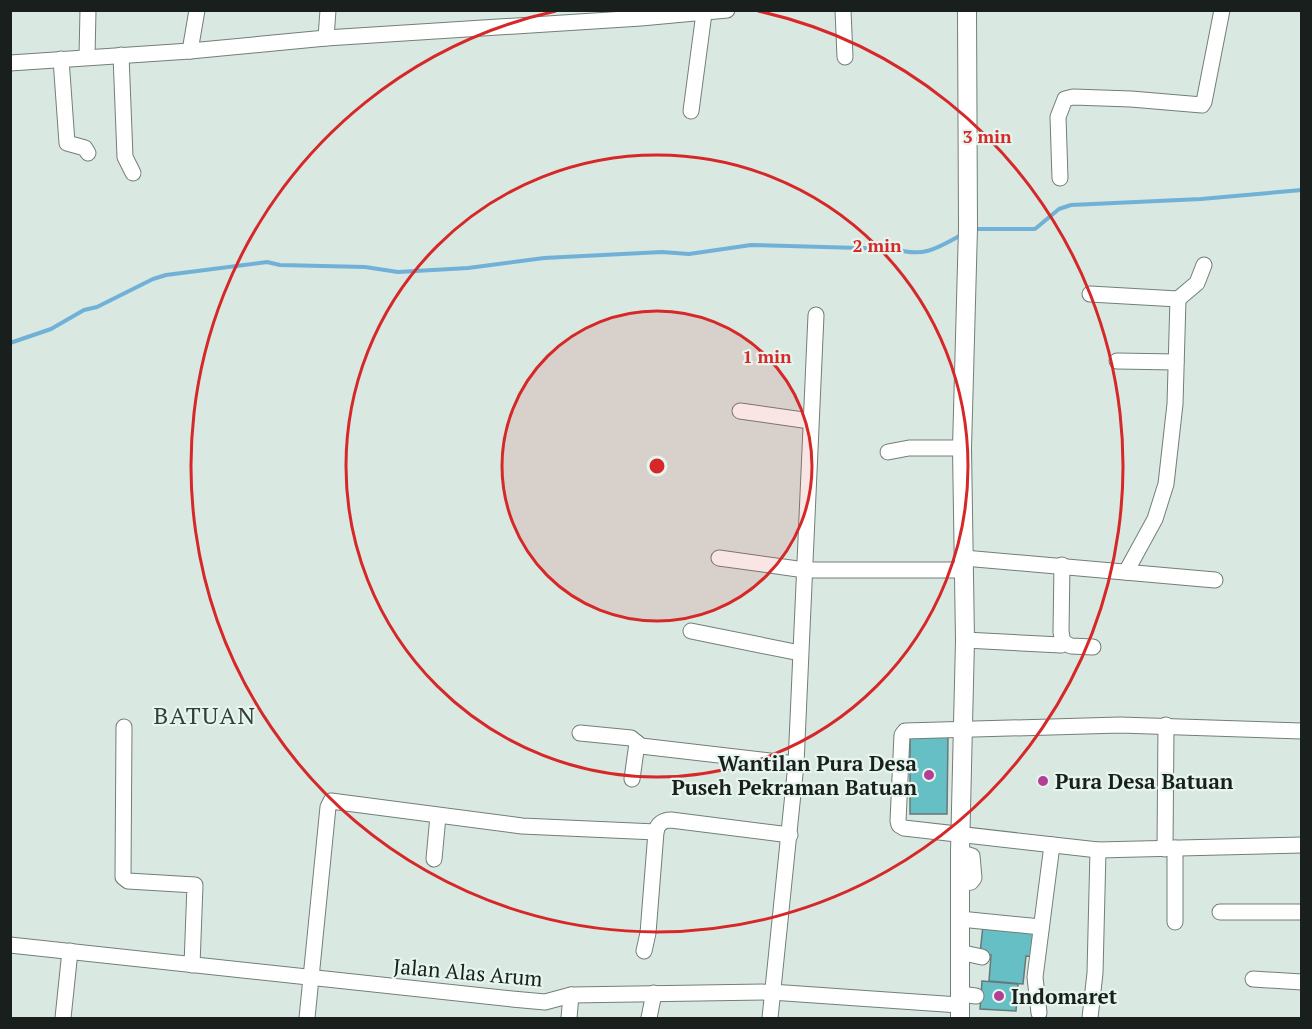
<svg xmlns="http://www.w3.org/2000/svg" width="1312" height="1029" viewBox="0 0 1312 1029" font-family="'PT Serif',serif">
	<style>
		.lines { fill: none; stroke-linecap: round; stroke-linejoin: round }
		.stream { stroke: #71b1d7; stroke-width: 4 }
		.building { fill: #66bfc4; stroke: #687778; stroke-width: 1.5 }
		.minor-casing { stroke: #727f79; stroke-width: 17 }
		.major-casing { stroke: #727f79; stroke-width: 20 }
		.minor { stroke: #fff; stroke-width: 15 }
		.major { stroke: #fff; stroke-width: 18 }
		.ring { fill: none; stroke: #d62828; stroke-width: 3 }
		.poi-dot { fill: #b53e95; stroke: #e6f5ee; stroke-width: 2 }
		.labels { text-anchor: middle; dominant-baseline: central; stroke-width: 4.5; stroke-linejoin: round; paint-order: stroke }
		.poi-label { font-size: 21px; font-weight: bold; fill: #191f1c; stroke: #e6f5ee; text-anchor: start }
		.street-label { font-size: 21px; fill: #191f1c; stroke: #e6f5ee }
		.quarter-label { font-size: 24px; letter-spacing: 1.5px; fill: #333f3a; stroke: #e6f5ee }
		.centre { fill: #d62828; stroke: #e6f5ee; stroke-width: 3 }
		.ring-label { font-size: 18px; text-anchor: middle; font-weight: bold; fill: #d62828; stroke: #e6f5ee; stroke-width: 4.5; stroke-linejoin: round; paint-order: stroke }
	</style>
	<rect width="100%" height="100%" fill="#d9e8e1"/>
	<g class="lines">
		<g class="stream">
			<polyline points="972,229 1035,229 1059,209 1071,205 1201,199 1302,190"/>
			<path d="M10,343L51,329L84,310L97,307L153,279L166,275L267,262L280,265L365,267L398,272L468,268L544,258L662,252L689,254L751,245L895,249C924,258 938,248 963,234"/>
		</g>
	</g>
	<g class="building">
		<polygon points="910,736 948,736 947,814 910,814"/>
		<polygon points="983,925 1036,930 1034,957 1026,956 1023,984 989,981 991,955 980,954"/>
		<polygon points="982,981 1018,984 1016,1011 980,1009"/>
	</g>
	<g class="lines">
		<defs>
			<g id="minor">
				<polyline points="843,10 845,57"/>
				<polyline points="326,38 328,10"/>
				<polyline points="190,51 197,10"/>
				<polyline points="121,55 125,157 133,173"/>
				<polyline points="87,57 88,10"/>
				<polyline points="61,59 67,143 85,148 88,153"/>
				<polyline points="10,63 190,51 326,38 641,18 727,10"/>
				<polyline points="691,111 704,13"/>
				<polyline points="1060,178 1058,117 1065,99 1073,97 1131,99 1202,105 1204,102 1222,10"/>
				<polyline points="1090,294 1178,299 1197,283 1204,265"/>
				<polyline points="1117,361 1176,362"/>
				<polyline points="740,411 810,421"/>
				<polyline points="888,452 909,448 962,448"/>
				<polyline points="719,558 805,570 964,570"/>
				<polyline points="964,558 1215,580"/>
				<polyline points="1062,565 1061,632 1063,642 1071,646 1093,647"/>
				<polyline points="1126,572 1155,519 1166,484 1175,404 1178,299"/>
				<polyline points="691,631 800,653"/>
				<polyline points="965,640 1061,645 1063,642"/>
				<polyline points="124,727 123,877 128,881 195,885 192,965"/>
				<polyline points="1302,731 1120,725 905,731 902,735 898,821 899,825 904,828 1098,850 1302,845"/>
				<polyline points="580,733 631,738 641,746 796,764"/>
				<polyline points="632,779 637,743"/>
				<polyline points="1165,849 1166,725"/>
				<polyline points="434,859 438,816"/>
				<polyline points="960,884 971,882 974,878 972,856 960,852"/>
				<polyline points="1220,912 1302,912"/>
				<polyline points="960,919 1041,927"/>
				<polyline points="1175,922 1175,848"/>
				<polyline points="10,945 512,999 545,1002 571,995 771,992 959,1005"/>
				<path d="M644,951L648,933L656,832C657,824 663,820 671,820L790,835"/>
				<polyline points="959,952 982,957"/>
				<polyline points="1253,979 1302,982"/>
				<polyline points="959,994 976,996"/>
				<polyline points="1039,1013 1035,977 1052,845"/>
				<polyline points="63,1018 70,951"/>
				<polyline points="307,1018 328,807 331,801 522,826 656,832"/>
				<polyline points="569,1018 571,995"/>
				<polyline points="649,1018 654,993"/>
				<polyline points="770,1018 796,764 816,315"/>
				<polyline points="1090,1018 1095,973 1098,850"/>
			</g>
			<polyline id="major" points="960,1018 960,852 965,640 962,448 968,228 967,10"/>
		</defs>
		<use href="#minor" class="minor-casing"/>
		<use href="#major" class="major-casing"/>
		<use href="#minor" class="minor"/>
		<use href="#major" class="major"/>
	</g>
	<circle cx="657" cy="466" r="155" fill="#d62828" fill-opacity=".12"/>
	<g class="ring">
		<circle cx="657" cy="466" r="155"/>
		<circle cx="657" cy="466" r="311"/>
		<path d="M758 11A466 466 0 1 1 556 11"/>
	</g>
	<g class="poi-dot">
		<circle cx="929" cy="775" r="6"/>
		<circle cx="1043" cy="781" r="6"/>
		<circle cx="999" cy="996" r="6"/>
	</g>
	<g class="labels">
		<g class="poi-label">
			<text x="917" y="763" text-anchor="end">Wantilan Pura Desa<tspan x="917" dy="24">Puseh Pekraman Batuan</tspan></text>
			<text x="1055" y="781">Pura Desa Batuan</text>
			<text x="1011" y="996">Indomaret</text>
		</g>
		<g class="street-label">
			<text transform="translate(468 972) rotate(5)">Jalan Alas Arum</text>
		</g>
		<g class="quarter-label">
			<text x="205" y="715">BATUAN</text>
		</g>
	</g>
	<circle cx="657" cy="466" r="9" class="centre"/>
	<g class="ring-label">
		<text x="987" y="143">3 min</text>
		<text x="877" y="252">2 min</text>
		<text x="767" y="363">1 min</text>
	</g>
	<rect width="1312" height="1029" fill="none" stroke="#191f1c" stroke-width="24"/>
</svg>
